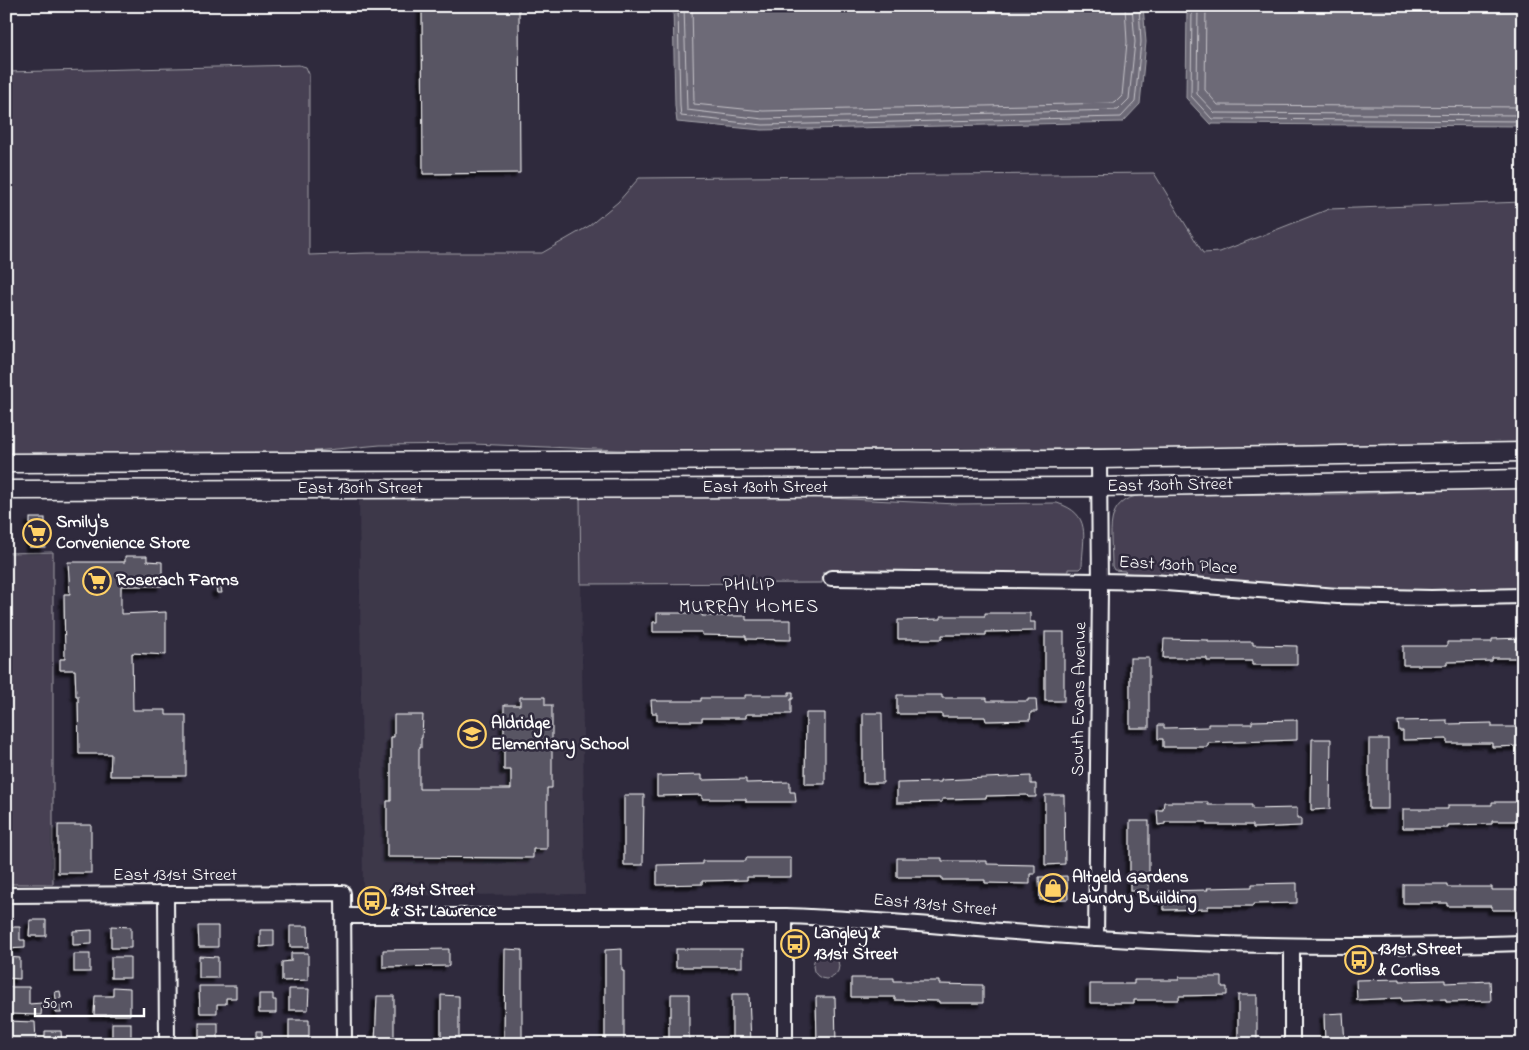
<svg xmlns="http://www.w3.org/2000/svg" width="1529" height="1050" viewBox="0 0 1529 1050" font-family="'Indie Flower',sans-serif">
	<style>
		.built { fill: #3c3749 }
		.green { fill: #464152; stroke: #a2a0a8 }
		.water { fill: #6d6a77; stroke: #a7a6ad }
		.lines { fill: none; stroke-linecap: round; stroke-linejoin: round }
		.shore { stroke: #c5c3c9; stroke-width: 1 }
		.building { fill: #595564; stroke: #fff; filter: url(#shadow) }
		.minor-casing { stroke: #fff; stroke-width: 18 }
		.major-casing { stroke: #fff; stroke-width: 21 }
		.minor { stroke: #2f2a3d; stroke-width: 14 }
		.major { stroke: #2f2a3d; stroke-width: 18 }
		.labels { text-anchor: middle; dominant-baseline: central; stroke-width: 5; stroke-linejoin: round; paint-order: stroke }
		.street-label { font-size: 18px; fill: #fff; stroke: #2f2a3d }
		.poi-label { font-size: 18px; font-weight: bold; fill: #fff; stroke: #2f2a3d; text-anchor: start }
		.neighbourhood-label { font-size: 19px; letter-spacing: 1px; fill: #fff; stroke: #2f2a3d }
	</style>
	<defs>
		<filter id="shadow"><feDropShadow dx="-4.5" dy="4.5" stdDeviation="1" flood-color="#0009"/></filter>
	</defs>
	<rect width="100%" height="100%" fill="#2f2a3d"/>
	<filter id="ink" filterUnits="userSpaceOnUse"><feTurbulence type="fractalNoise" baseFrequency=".02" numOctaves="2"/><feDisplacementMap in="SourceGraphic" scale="10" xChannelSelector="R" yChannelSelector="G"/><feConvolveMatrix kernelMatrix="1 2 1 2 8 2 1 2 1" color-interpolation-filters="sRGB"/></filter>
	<g filter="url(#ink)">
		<polygon class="built" points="580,497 585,894 363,896 359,498"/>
		<g class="green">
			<polygon points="299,65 306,67 309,74 309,255 366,253 542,253 589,226 618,202 639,178 1154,173 1203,253 1220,252 1329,209 1523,202 1523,442 1462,445 1255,448 643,451 473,444 380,445 294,453 6,454 6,72"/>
			<path d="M1523,488V589L1381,590L1305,587L1126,573L1125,571L1114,570L1112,566C1112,534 1102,499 1143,495L1339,494Z"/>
			<path d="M784,496L957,504L1057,503C1092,514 1083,536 1082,566L1079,569H1068V573L823,572L822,583L581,584L580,497Z"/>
			<polygon points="53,552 53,884 6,884 6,553"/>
			<circle cx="826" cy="966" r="13"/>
		</g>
		<g class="water">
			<polygon points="673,6 1143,6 1146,42 1140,104 1123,122 762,130 677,122 675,106"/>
			<polygon points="1187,6 1523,6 1523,126 1210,124 1186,98"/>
		</g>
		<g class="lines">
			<g class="shore">
				<polyline points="678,6 680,106 681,116 763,125 1121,117 1135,102 1141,42 1139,6"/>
				<polyline points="684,6 687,110 763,119 1118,110 1129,99 1135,42 1132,6"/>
				<polyline points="692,6 694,104 763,111 1115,103 1122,96 1127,42 1125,6"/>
				<polyline points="1192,6 1191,96 1212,119 1523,121"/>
				<polyline points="1198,6 1197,94 1215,113 1523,115"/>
				<polyline points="1206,6 1205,90 1218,105 1523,107"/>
			</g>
		</g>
		<g class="building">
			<polygon points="422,6 519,6 520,173 423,174"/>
			<rect x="30" y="518" width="15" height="29"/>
			<polygon points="125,556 147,556 147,561 162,562 162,586 121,586 121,614 166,612 166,655 132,653 133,710 166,710 166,715 186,715 186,776 110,776 111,754 79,754 78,696 76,696 75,670 60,670 60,659 65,659 64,594 70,594 68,562 125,562"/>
			<polygon points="221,587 222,593 217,593 216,588"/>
			<polygon points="657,613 702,613 702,616 746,616 746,620 791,620 791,640 746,639 746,636 702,635 702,632 653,632 653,622 657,622"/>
			<polygon points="985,613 1030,613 1030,622 1035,622 1035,631 986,632 986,635 942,635 942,639 898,639 898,620 941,619 941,616 985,616"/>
			<rect x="1045" y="632" width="19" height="69"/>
			<polygon points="1523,638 1523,658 1492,658 1492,661 1447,662 1447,665 1403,665 1403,646 1447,646 1447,642 1492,642 1492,639"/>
			<polygon points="1164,639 1208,640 1208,642 1253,642 1253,645 1297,646 1297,665 1252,665 1252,661 1207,661 1207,658 1163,658"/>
			<rect x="1130" y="658" width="19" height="70"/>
			<polygon points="789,692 793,692 793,699 791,699 791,714 746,714 746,718 702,718 702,721 657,721 657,713 652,713 651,700 657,700 657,701 701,701 701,698 745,698 745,695 789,695"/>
			<polygon points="897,695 942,695 942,698 987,698 987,701 1028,701 1028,699 1036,699 1037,712 1031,712 1030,720 986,721 985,717 942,717 942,714 897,714"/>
			<polygon points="520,697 545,697 545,705 552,705 552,788 547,788 547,849 533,849 533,858 387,857 387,801 391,801 391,737 394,737 394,715 423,715 422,738 421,738 421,748 419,748 419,789 511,789 511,770 504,770 504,705 520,705"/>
			<polygon points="806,713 825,713 825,784 805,784"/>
			<polygon points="863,713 882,713 883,783 863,783"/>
			<polygon points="1297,720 1297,740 1208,743 1208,747 1163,747 1163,739 1158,739 1158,725 1164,725 1164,728 1208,727 1208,724 1252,724 1252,721"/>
			<polygon points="1447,720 1447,724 1492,723 1492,727 1523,727 1523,746 1492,747 1492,743 1447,743 1447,739 1403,740 1403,731 1399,731 1398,721"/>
			<polygon points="1312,739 1331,739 1330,809 1311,810"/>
			<rect x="1369" y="739" width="19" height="70"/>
			<polygon points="702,775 702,780 746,779 746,783 790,782 790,792 795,792 796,802 746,802 746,799 702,799 702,795 657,796 657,776"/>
			<polygon points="1031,776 1031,784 1036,784 1036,797 1028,797 1027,795 986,796 986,798 942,799 942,802 897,803 897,783 941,782 941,780"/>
			<polygon points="624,795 644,795 643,865 624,865"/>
			<polygon points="1045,795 1064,795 1065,864 1045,865"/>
			<polygon points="1164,802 1208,802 1208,805 1252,805 1252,809 1297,808 1297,818 1301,818 1301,826 1253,828 1253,825 1207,825 1207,822 1165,822 1165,824 1158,825 1157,810 1163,810"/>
			<polygon points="1492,802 1523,802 1523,821 1492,821 1492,824 1448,825 1448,828 1403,828 1403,809 1448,809 1448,805 1492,805"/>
			<rect x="1130" y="821" width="19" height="70"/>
			<rect x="58" y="825" width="33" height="48"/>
			<polygon points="746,858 791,858 791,877 747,877 747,880 702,881 702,884 657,885 657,865 702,864 702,861 746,861"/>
			<polygon points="897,858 942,858 942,861 987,861 987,864 1035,865 1035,874 1030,874 1030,884 985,883 985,880 942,880 942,877 897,877"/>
			<polygon points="1067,876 1068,899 1040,900 1039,877"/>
			<polygon points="1297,883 1297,903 1253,904 1253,906 1208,906 1208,909 1164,910 1164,901 1159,901 1159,891 1208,890 1207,888 1252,887 1252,884"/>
			<polygon points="1403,884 1447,884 1447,887 1492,887 1492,890 1523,890 1523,910 1492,910 1492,906 1447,906 1447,903 1403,903"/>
			<polygon points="30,920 46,920 46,936 29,936"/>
			<polygon points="111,926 131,927 131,948 111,948"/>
			<polygon points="198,926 218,926 218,947 199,947"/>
			<polygon points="290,926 308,926 309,947 290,947"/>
			<polygon points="6,927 20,927 20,940 25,940 25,948 6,949"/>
			<polygon points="92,930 92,944 73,945 73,931"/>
			<polygon points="260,930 274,930 274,946 260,947"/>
			<polygon points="449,949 449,966 383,967 383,950"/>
			<polygon points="505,949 522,950 522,1044 504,1044"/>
			<polygon points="622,949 622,971 624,971 624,1041 623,1041 623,1044 605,1044 605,950"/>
			<rect x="676" y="949" width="66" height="18"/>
			<polygon points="291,953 308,953 308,980 282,981 282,962 291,961"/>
			<rect x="74" y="954" width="16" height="18"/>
			<polygon points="199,956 218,957 218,978 199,978"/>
			<polygon points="6,957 20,958 20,979 6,978"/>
			<rect x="111" y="957" width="19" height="21"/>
			<polygon points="1179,977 1222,977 1222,987 1227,987 1227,995 1179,996 1179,1000 1134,1000 1134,1003 1090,1003 1090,984 1134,984 1134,980 1179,980"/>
			<polygon points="851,978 894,978 894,981 939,981 939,984 983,985 983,1003 939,1003 939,1001 895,1000 895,997 851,997"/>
			<polygon points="1400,979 1400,981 1445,980 1445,983 1490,981 1491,1001 1446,1002 1446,999 1402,1001 1401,998 1357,1000 1356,980"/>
			<polygon points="199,986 236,986 236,998 226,998 226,1004 217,1004 217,1013 200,1013"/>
			<polygon points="6,987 29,987 29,1004 42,1003 41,1015 6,1014"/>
			<polygon points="113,987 130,988 130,1015 94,1015 95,996 113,996"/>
			<polygon points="289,989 309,989 308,1010 289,1010"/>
			<polygon points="60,991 61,998 56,999 55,992"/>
			<polygon points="259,994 273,994 273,1000 276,1000 276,1013 259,1013"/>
			<polygon points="671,994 689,994 689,1044 669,1044 669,1016 671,1016"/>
			<polygon points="732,994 749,994 751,1044 732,1044"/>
			<polygon points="441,995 459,996 459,1040 441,1040"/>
			<rect x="1238" y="995" width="19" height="49"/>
			<polygon points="377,996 394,996 394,1044 375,1044"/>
			<polygon points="816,997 835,997 836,1044 817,1044"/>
			<rect x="56" y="1006" width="5" height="7"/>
			<polygon points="1343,1013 1345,1044 1325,1044 1324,1014"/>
			<rect x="289" y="1020" width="20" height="21"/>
			<polygon points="6,1021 35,1022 36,1041 7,1043"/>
			<rect x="112" y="1023" width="19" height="21"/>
			<rect x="199" y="1023" width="19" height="21"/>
			<polygon points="45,1031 61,1031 62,1044 45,1044"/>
			<polygon points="257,1031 262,1031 262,1040 257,1041"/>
		</g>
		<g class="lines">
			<defs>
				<g id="minor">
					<polyline points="831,578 1100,581 1152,582 1338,596 1431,598 1523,596"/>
					<polyline points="166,894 167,1044"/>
					<polyline points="6,895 343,893 344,1044"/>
					<path d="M344,916H785C889,919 993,932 1097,938C1239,947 1381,948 1523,943"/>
					<polyline points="1096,938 1100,589 1099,459"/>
					<polyline points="1292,946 1292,1044"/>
					<polyline points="785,1044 785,916"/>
				</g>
				<g id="major">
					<polyline points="6,463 1099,459 1523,452"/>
					<polyline points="6,490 1099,487 1523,479"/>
				</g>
			</defs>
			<use href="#minor" class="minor-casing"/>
			<use href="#major" class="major-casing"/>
			<use href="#minor" class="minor"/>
			<use href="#major" class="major"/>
		</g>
	</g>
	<defs>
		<symbol id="supermarket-ring" viewBox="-11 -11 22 22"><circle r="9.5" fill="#2f2a3d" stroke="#ffd166" stroke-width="1.5"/><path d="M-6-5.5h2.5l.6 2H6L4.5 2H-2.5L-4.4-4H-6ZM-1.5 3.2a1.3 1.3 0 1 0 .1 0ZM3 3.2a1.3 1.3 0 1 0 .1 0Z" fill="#ffd166"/></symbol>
		<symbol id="school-ring" viewBox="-11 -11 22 22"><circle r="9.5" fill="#2f2a3d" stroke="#ffd166" stroke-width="1.5"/><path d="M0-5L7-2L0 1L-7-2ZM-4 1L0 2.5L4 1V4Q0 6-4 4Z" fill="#ffd166"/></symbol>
		<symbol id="shop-ring" viewBox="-11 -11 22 22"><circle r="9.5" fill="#2f2a3d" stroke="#ffd166" stroke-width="1.5"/><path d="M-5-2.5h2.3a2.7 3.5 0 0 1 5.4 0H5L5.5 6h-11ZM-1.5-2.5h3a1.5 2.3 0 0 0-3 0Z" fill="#ffd166"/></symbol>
		<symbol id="bus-ring" viewBox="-11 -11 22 22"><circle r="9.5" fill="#2f2a3d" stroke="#ffd166" stroke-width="1.5"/><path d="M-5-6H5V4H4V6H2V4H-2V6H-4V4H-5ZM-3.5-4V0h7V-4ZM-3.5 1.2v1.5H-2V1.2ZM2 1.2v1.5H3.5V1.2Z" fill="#ffd166"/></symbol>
	</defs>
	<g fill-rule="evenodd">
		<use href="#supermarket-ring" x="21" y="517" width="32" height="32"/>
		<use href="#supermarket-ring" x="81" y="565" width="32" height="32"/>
		<use href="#school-ring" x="456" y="718" width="32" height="32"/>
		<use href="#shop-ring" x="1037" y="872" width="32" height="32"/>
		<use href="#bus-ring" x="356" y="885" width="32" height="32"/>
		<use href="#bus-ring" x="779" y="928" width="32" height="32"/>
		<use href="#bus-ring" x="1343" y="944" width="32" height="32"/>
	</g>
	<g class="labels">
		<g class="street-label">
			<text transform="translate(1170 486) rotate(-1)">East 130th Street</text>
			<text x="765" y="488">East 130th Street</text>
			<text x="360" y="489">East 130th Street</text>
			<text transform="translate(1178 566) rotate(3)">East 130th Place</text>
			<text transform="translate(1080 699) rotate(-89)">South Evans Avenue</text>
			<text x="175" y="876">East 131st Street</text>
			<text transform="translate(935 906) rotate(5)">East 131st Street</text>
		</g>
		<g class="poi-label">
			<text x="56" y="523">Smily's<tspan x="56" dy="21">Convenience Store</tspan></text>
			<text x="116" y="581">Roserach Farms</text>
			<text x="491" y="724">Aldridge<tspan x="491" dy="21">Elementary School</tspan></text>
			<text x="1072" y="878">Altgeld Gardens<tspan x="1072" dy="21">Laundry Building</tspan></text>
			<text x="391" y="891">131st Street<tspan x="391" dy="21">&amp; St. Lawrence</tspan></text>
			<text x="814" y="934">Langley &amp;<tspan x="814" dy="21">131st Street</tspan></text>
			<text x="1378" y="950">131st Street<tspan x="1378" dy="21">&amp; Corliss</tspan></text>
		</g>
		<g class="neighbourhood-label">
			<text x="749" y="585">PHILIP<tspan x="749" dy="22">MURRAY HOMES</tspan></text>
		</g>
	</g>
	<rect width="1529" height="1050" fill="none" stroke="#2f2a3d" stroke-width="25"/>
	<rect x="12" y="12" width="1504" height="1025" fill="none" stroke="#fff" stroke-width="2" filter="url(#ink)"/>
	<path d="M35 1008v8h109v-8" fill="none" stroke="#ffffff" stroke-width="2.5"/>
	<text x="42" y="1008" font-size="15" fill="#ffffff" stroke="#2f2a3d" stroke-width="4" paint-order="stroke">50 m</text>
</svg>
